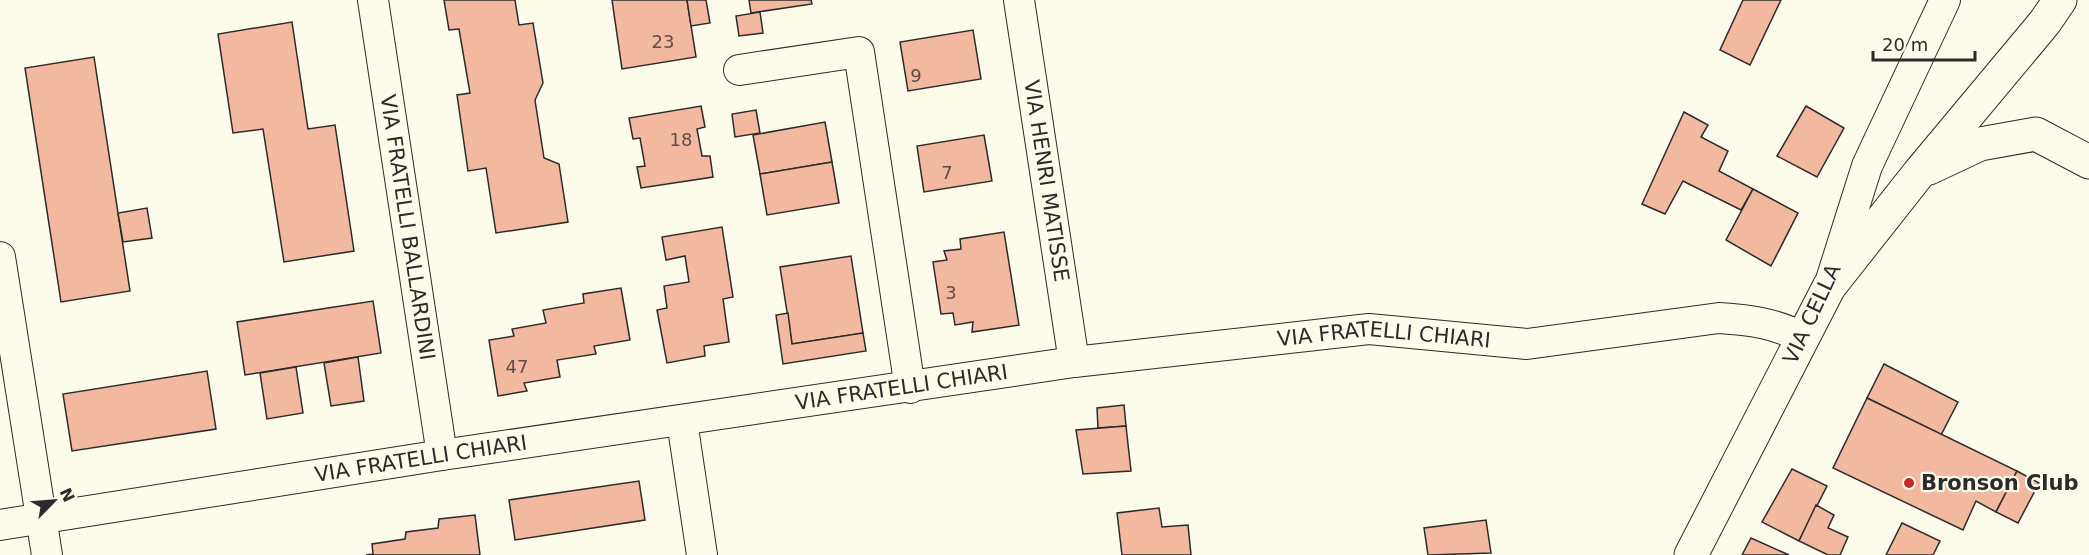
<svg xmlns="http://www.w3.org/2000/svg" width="2089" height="555" viewBox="0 0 2089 555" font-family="'DejaVu Sans',sans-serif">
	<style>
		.building { fill: #f2b8a0; stroke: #2b2b2b; stroke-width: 1.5 }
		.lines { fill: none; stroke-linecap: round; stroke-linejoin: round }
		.street-casing { stroke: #2b2b2b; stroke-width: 32 }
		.secondary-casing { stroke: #2b2b2b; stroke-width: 35 }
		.highway-casing { stroke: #2b2b2b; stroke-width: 35 }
		.street { stroke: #fdfbea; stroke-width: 30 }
		.secondary { stroke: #fdfbea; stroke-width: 33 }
		.highway { stroke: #fdfbea; stroke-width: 33 }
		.poi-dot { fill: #c62828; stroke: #fdfbea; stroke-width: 2 }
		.labels { text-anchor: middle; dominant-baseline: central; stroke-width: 4.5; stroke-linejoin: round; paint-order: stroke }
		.number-label { font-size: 18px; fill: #5d4e48 }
		.street-label { font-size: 21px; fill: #2b2b2b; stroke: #fdfbea }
		.poi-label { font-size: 21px; font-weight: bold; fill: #2b2b2b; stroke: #fdfbea; text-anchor: start }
	</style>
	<rect width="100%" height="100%" fill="#fdfbea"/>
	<g class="building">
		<polygon points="444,0 515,0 519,25 533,23 543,83 535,100 544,158 559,164 568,222 496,233 486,168 468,171 457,95 470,93 459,29 449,30"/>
		<polygon points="612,0 687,0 696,57 622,69"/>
		<polygon points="687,0 706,0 710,23 691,26"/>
		<polygon points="749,0 811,0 812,4 751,13"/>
		<polygon points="1743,0 1781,0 1750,65 1720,50"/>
		<polygon points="760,12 763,33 739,36 736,16"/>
		<polygon points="292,22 308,129 335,125 354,251 284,262 263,129 233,133 218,34"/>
		<polygon points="973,30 981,79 908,91 900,42"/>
		<polygon points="94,57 130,291 61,302 25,68"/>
		<polygon points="701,106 705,127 697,129 702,156 710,156 713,177 641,188 637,167 645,166 640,138 633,139 629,118"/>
		<polygon points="1806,106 1844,128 1817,177 1777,156"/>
		<polygon points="756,110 760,133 735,137 732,114"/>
		<polygon points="1684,112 1708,125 1701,137 1728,151 1719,171 1753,189 1741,210 1683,181 1665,214 1642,204"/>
		<polygon points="825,122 832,162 760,174 753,135"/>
		<polygon points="984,135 992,181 924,192 917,146"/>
		<polygon points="832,162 839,203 767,215 760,174"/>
		<polygon points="1753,189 1798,213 1771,266 1726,240"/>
		<polygon points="147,208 152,238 123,242 118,213"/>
		<polygon points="722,227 733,297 723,299 729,342 704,346 705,356 667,363 657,310 667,308 664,286 689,282 685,256 666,260 662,237"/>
		<polygon points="1004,232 1019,325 972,332 973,322 955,325 953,313 941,314 933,262 947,260 944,251 961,249 960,239"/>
		<polygon points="851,256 863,333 792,344 780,267"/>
		<polygon points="621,288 630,340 594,346 596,354 557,360 560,377 524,383 527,391 498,396 489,340 514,336 512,329 546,323 543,310 584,303 583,294"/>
		<polygon points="373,301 381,353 245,375 237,322"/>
		<polygon points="788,313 792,344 863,333 866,351 783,364 776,315"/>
		<polygon points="358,357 364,401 331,406 324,363"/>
		<polygon points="1884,364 1958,402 1941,435 1867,398"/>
		<polygon points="296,367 303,413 267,419 260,373"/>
		<polygon points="207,371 216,429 72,451 63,394"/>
		<polygon points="1867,398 2017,471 1996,512 1976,501 1963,530 1833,468"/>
		<polygon points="1124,405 1126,426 1098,428 1097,408"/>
		<polygon points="1126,426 1131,471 1083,474 1076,430"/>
		<polygon points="1792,469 1827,486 1799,541 1762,522"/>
		<polygon points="2017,471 2039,483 2018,523 1996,512"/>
		<polygon points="639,481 645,520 515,540 509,500"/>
		<polygon points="1816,505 1834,515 1828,528 1848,537 1840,555 1828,555 1799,541"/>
		<polygon points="1159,508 1162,527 1188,525 1191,555 1122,555 1117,513"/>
		<polygon points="475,515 480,555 366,555 373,554 372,544 405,539 406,532 438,528 439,519"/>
		<polygon points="1486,520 1491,553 1428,555 1424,528"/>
		<polygon points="1902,523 1940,541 1933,555 1886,555"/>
		<polygon points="1751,538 1789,555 1742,555"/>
	</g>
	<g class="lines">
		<defs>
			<g id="street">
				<path id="s1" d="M373,0L442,455"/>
				<path id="s2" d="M1019,0L1074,362"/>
				<polyline points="739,70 859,52 910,388"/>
				<polyline points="0,257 47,555"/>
				<polyline points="1831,280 1867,166 1945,0"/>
				<polyline points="682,421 702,555"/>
				<path id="s3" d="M0,525L442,455L1074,362L1369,329L1527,344L1719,318C1750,320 1775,323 1803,338"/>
			</g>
			<polyline id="secondary" points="1691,555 1829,287"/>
			<g id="highway">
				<polyline points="1929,168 1980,144 2036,134 2089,162"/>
				<polyline points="1829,287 1919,173 2045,22 2060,0"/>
			</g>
		</defs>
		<use href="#street" class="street-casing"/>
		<use href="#secondary" class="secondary-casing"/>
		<use href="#highway" class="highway-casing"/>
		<use href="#street" class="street"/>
		<use href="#secondary" class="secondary"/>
		<use href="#highway" class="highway"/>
	</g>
	<circle class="poi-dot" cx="1909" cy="483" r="6"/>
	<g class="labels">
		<g class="number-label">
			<text x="663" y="41">23</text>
			<text x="916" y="75">9</text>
			<text x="681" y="139">18</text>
			<text x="947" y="172">7</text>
			<text x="951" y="292">3</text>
			<text x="517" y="366">47</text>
		</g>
		<g class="street-label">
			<text stroke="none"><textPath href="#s2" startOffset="183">VIA HENRI MATISSE</textPath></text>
			<text stroke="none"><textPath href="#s1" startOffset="230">VIA FRATELLI BALLARDINI</textPath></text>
			<text transform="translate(1812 314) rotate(-65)">VIA CELLA</text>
			<text stroke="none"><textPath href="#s3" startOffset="1398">VIA FRATELLI CHIARI</textPath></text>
			<text stroke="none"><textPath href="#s3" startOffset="912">VIA FRATELLI CHIARI</textPath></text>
			<text stroke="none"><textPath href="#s3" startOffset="426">VIA FRATELLI CHIARI</textPath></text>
		</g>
		<g class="poi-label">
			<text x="1921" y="483">Bronson Club</text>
		</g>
	</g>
	<g transform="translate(54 501) rotate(65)" stroke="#fdfbea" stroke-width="4.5" paint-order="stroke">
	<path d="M0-4.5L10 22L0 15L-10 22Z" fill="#2b2b2b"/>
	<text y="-9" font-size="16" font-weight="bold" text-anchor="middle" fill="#2b2b2b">N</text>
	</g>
	<path d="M1873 51v9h102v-9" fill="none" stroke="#2b2b2b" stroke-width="3"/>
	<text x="1882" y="51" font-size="18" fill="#2b2b2b" stroke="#fdfbea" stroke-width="4.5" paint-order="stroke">20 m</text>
</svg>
